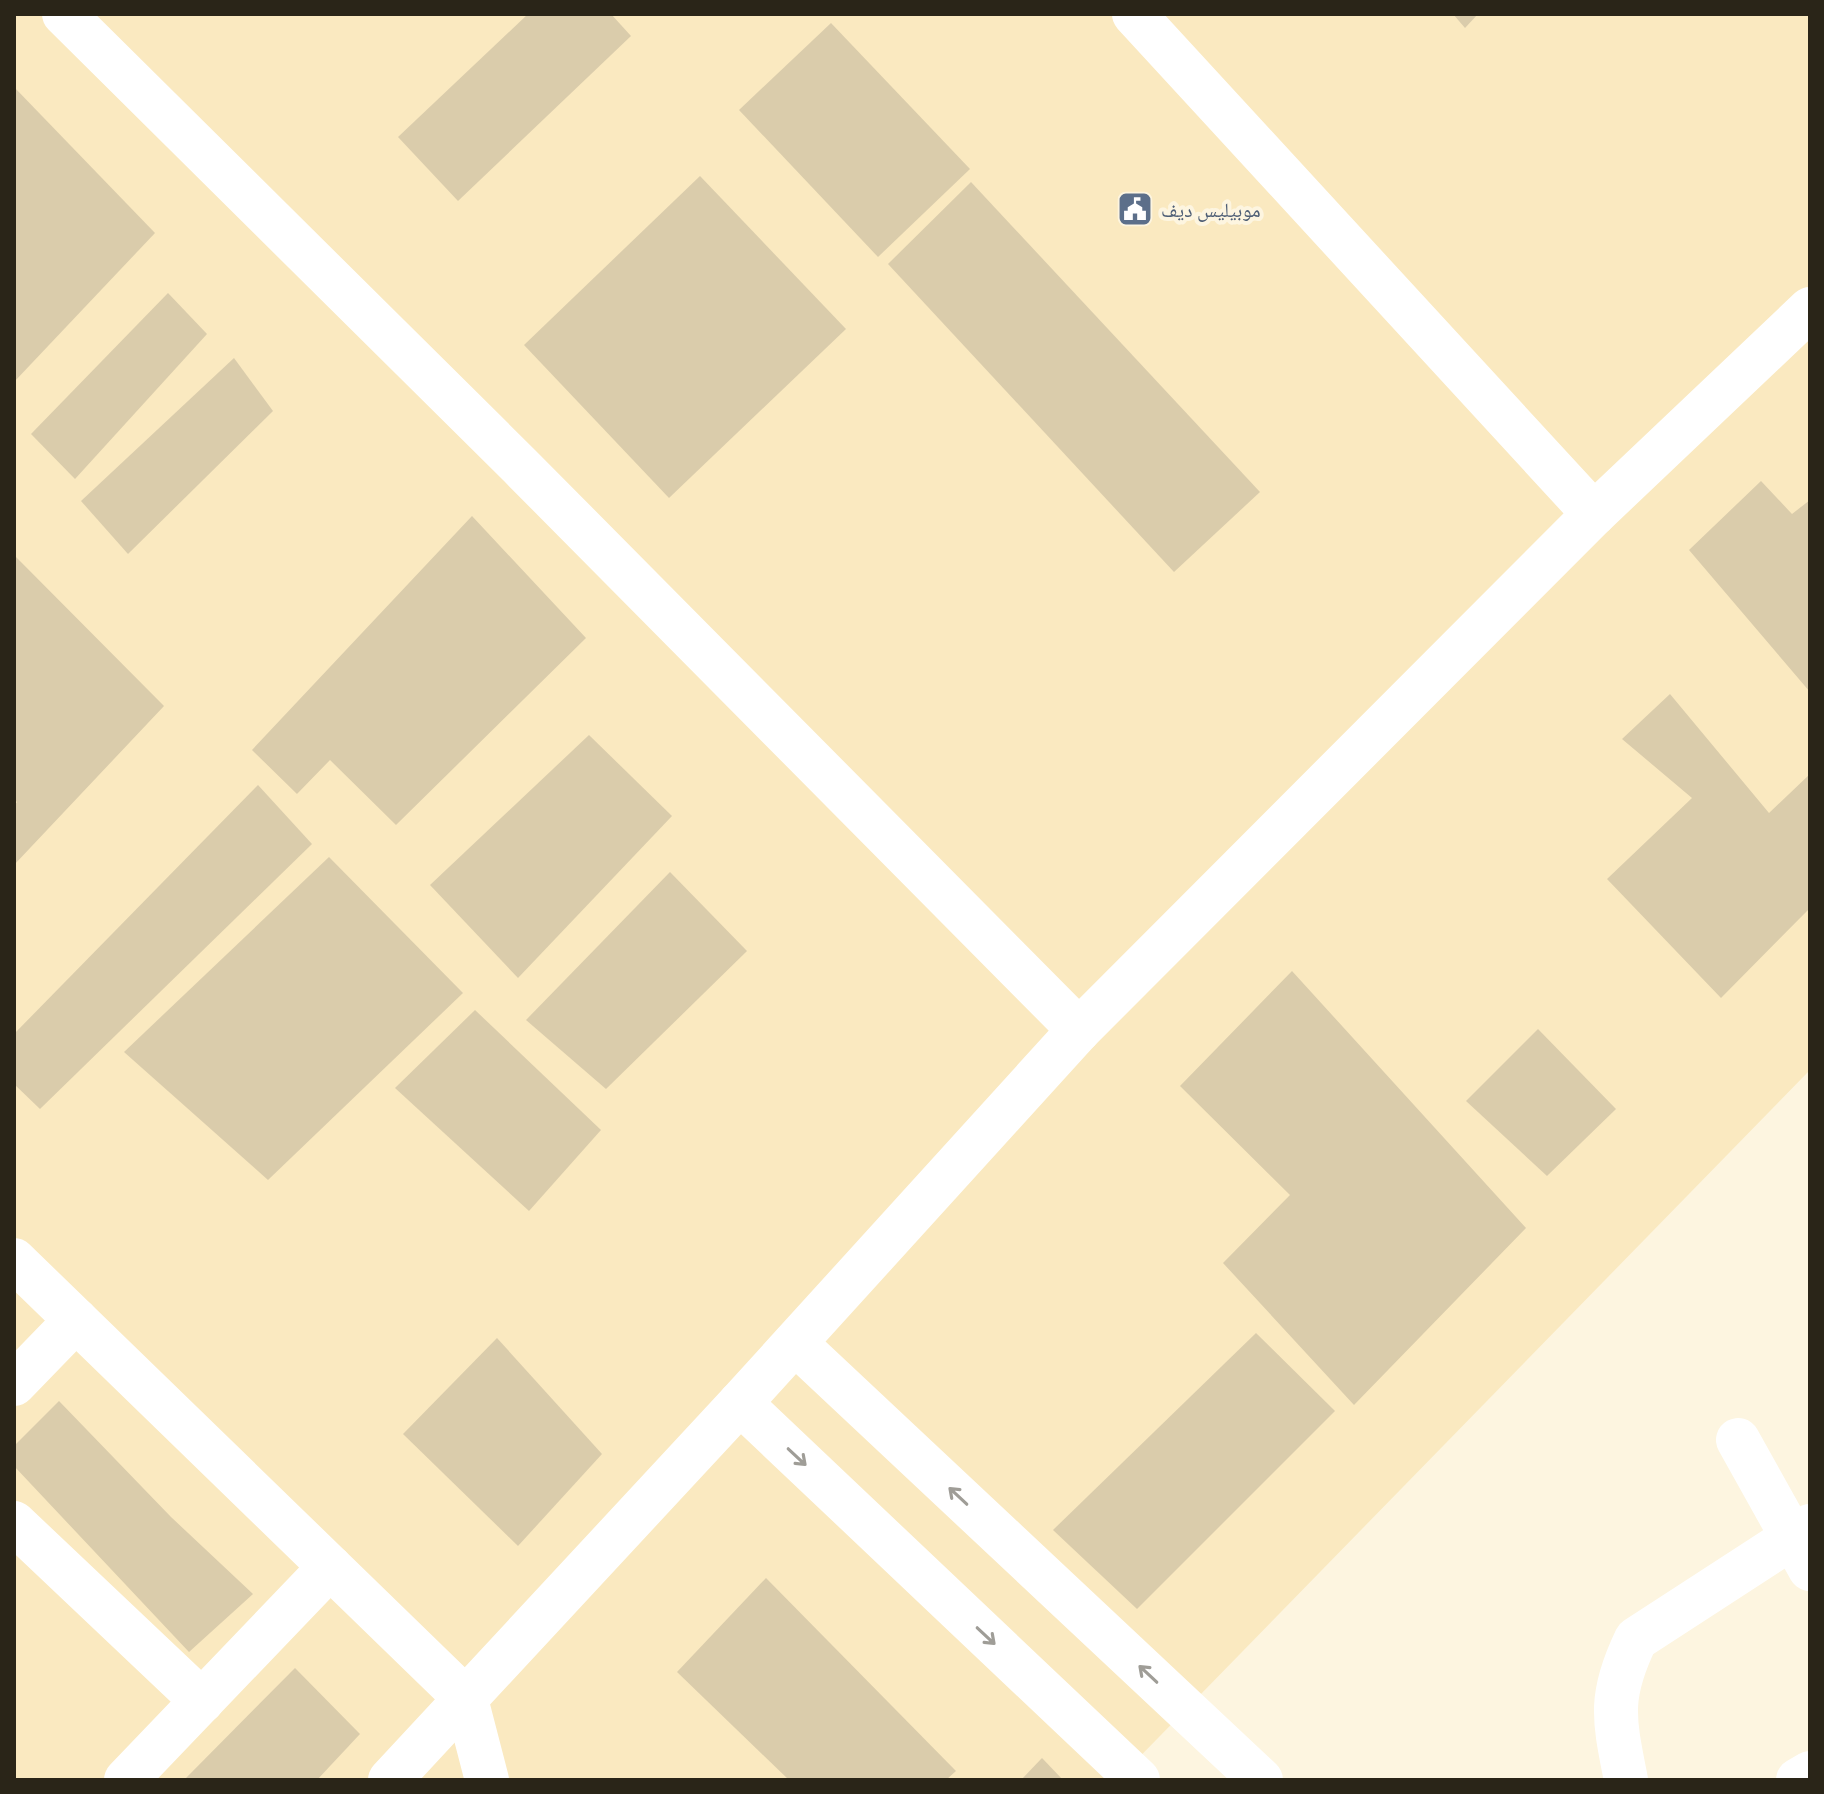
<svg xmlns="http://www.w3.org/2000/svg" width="1824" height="1794" viewBox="0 0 1824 1794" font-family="Ubuntu,'Noto Naskh Arabic',sans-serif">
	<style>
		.built { fill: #fae9c0 }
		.building { fill: #daccab }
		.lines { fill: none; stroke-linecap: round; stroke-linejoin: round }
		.minor { stroke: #fff; stroke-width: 44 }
		.oneway { stroke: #9f9d97 }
		.labels { text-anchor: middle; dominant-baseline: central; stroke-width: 8; stroke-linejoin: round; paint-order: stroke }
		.service-label { font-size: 20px; fill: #4e5e75; stroke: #fdf5e0; text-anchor: start }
	</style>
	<rect width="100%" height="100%" fill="#fdf5e0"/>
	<polygon class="built" points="14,14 1810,14 1810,1070 1117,1780 14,1780"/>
	<g class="building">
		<polygon points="528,14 611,14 631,36 458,201 398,137"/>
		<polygon points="1453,14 1478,14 1465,28"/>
		<polygon points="831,23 970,169 878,257 739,110"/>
		<polygon points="14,87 155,233 14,382"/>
		<polygon points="700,176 846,329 669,498 524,345"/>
		<polygon points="971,182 1260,492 1174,572 888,264"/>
		<polygon points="168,293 207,334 75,479 31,434"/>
		<polygon points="234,358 273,411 128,554 81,501"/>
		<polygon points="1761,481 1792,514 1810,500 1810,692 1689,550"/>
		<polygon points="472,516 586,638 396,825 330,760 297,794 252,750"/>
		<polygon points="14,555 164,706 14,865 14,806 17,802 14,799"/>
		<polygon points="1670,694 1769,813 1810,774 1810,908 1721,998 1607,879 1692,798 1622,739"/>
		<polygon points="589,735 672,816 518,978 430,885"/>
		<polygon points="258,785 312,844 40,1109 14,1084 14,1034"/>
		<polygon points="329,857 463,993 268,1180 124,1052"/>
		<polygon points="670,872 747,951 606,1089 526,1020"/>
		<polygon points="1292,971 1526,1228 1354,1405 1223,1263 1290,1195 1180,1086"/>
		<polygon points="475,1010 601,1130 529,1211 395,1088"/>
		<polygon points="1538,1029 1616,1109 1547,1176 1466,1101"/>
		<polygon points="1256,1333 1335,1411 1137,1609 1053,1530"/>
		<polygon points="497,1338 602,1454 518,1546 403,1434"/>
		<polygon points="59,1401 171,1517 253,1594 189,1652 14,1466 14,1446"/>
		<polygon points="766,1578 956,1771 946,1780 789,1780 677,1672"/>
		<polygon points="295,1668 360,1734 317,1780 184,1780"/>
		<polygon points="1042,1758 1063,1780 1021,1780"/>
	</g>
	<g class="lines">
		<g class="minor">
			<polyline points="64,14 520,466 1079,1030"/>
			<polyline points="1134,14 1594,514"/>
			<polyline points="14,1260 466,1699 487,1780"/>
			<polyline points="795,1343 1261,1780"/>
			<polyline points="14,1384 76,1320"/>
			<polyline points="740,1403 1138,1780"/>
			<polyline points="1738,1440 1810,1569"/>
			<polyline points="14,1523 202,1701"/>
			<polyline points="126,1780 330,1567"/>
			<polyline points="390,1780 740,1403 1079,1030 1594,514 1810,309"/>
			<path d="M1626,1780C1614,1719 1608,1697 1636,1639L1810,1526"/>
			<polyline points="1798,1780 1810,1773"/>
		</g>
	</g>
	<defs><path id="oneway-shaft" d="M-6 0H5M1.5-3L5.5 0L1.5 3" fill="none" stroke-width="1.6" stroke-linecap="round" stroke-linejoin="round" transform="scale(2)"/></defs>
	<g class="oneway">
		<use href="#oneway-shaft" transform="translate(797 1457) rotate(43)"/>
		<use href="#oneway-shaft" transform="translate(958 1496) rotate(-137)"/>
		<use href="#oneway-shaft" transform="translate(986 1636) rotate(43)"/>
		<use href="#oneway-shaft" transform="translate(1148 1674) rotate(-137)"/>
	</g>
	<defs>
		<symbol id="civic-square" viewBox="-11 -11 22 22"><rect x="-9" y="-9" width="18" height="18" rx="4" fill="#5c6f8a" stroke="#fdf5e0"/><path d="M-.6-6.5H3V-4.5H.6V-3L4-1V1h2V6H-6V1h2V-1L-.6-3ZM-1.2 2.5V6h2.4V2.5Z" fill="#fff"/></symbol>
	</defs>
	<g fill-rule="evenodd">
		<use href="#civic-square" x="1115" y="189" width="40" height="40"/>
	</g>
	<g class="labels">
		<g class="service-label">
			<text x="1161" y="209">موبيليس ديف</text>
		</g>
	</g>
	<rect width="1824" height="1794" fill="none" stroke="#2a2518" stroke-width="32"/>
</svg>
